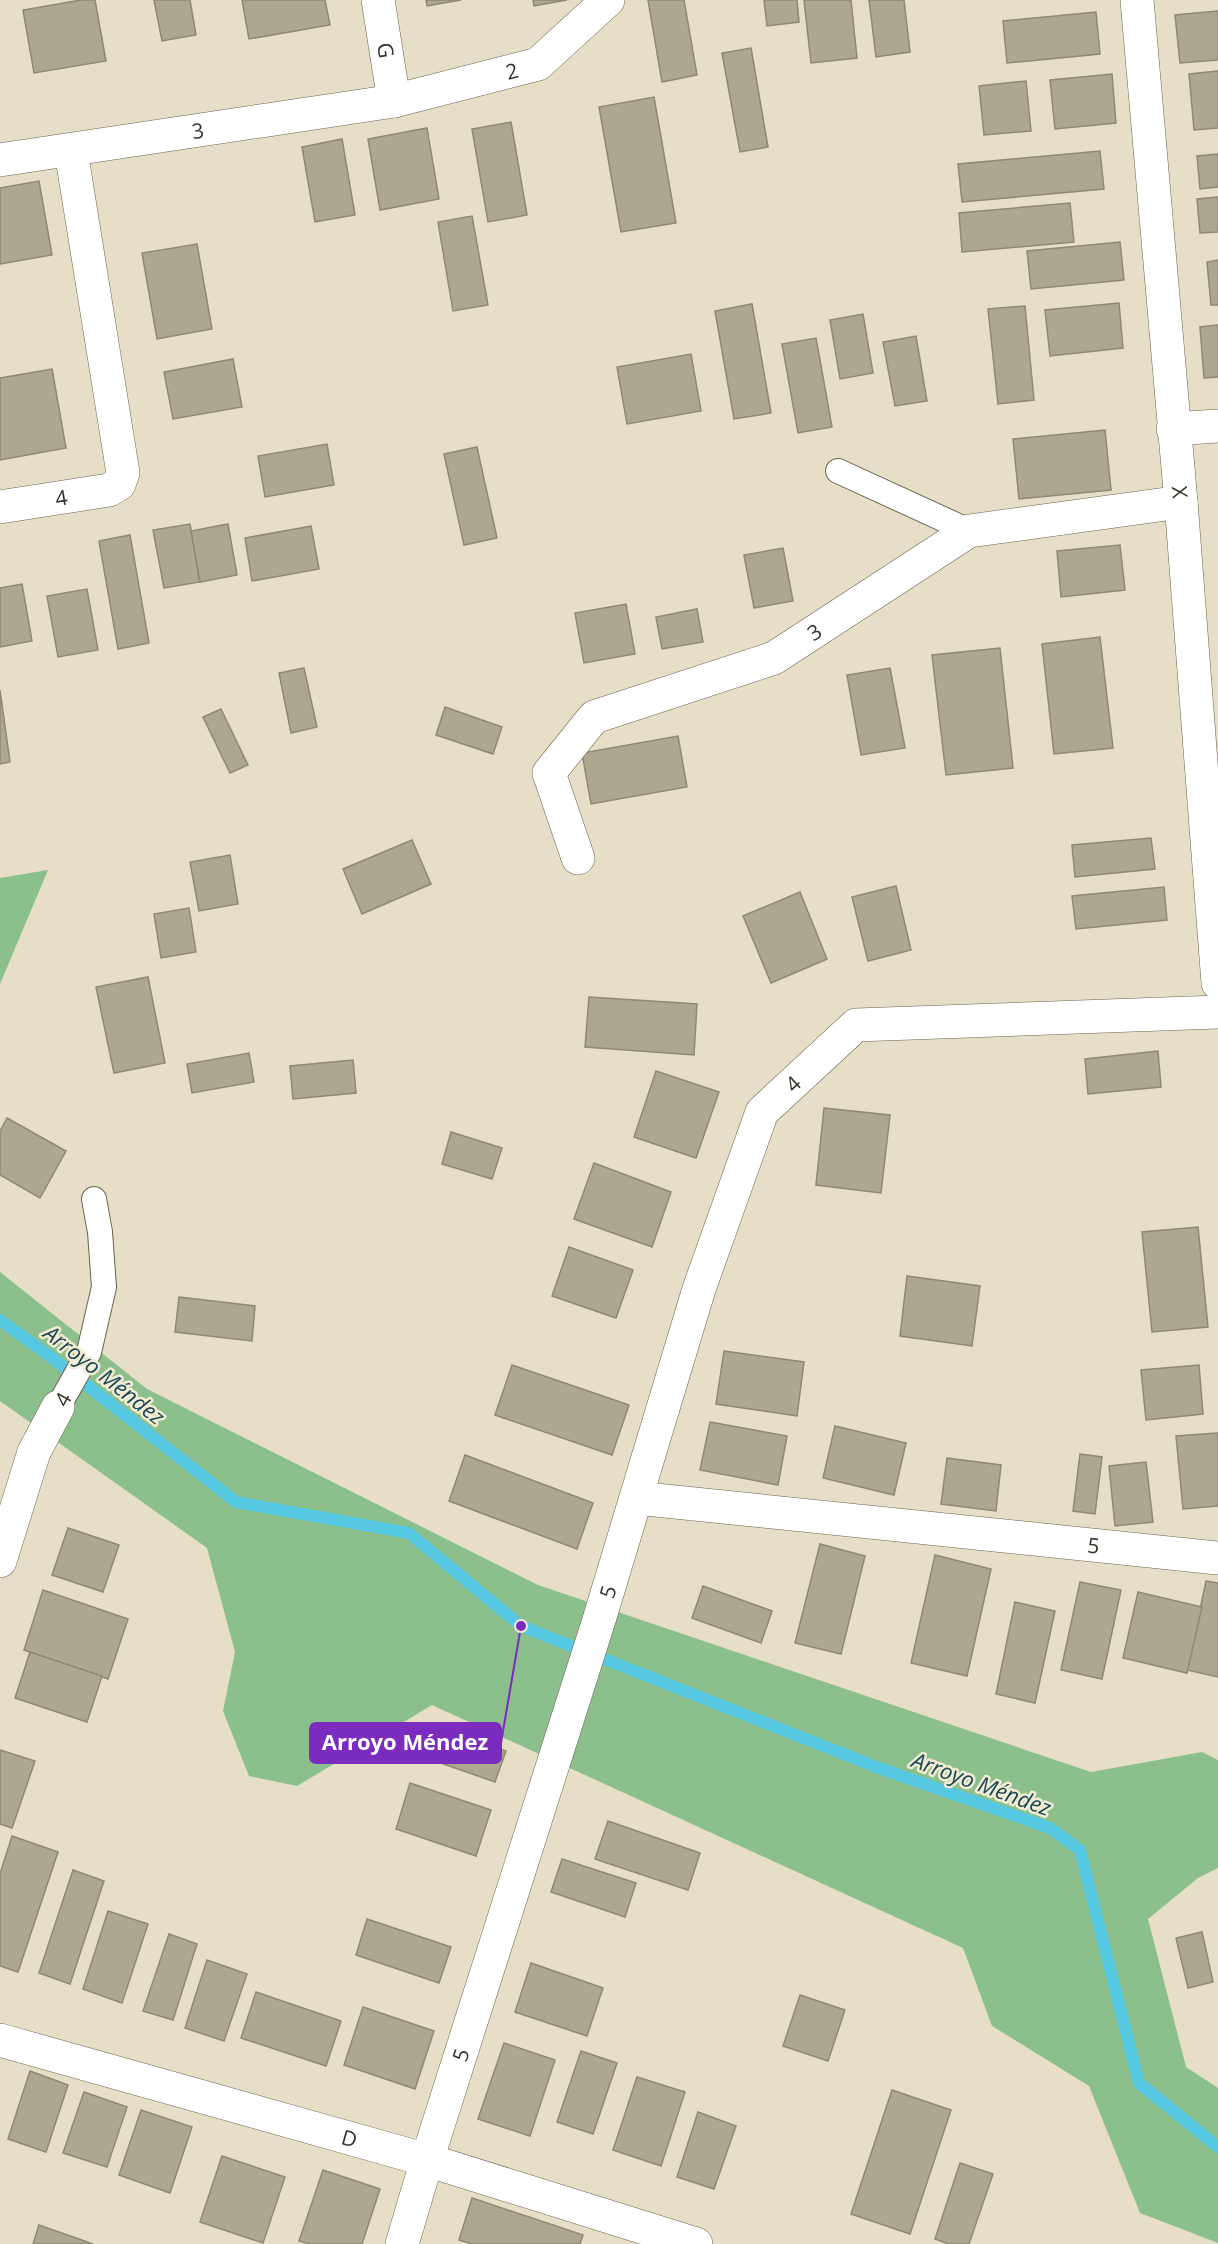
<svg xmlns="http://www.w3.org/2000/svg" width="1218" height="2244" viewBox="0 0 1218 2244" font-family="'Open Sans',sans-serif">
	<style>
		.green { fill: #8bc08c }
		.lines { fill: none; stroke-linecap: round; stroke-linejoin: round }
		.stream { stroke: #56c8e2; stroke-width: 12 }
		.building { fill: #aea790; stroke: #8f8872; stroke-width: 1.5 }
		.lane-casing { stroke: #6a644f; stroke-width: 26 }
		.street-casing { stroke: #6a644f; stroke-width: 34 }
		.secondary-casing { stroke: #6a644f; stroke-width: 34 }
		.lane { stroke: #fff; stroke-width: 24 }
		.street { stroke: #fff; stroke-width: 33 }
		.secondary { stroke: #fff; stroke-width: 33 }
		.labels { text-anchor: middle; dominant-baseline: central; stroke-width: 5; stroke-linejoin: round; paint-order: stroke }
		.street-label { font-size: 21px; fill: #363329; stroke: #f3ebd3 }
		.water-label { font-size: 22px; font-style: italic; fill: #174954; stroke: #f3ebd3 }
		.leader { fill: none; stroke: #7b2cbf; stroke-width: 2 }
		.callout-dot { fill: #7b2cbf; stroke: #f3ebd3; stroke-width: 2 }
		.callout { fill: #7b2cbf; stroke: #7b2cbf; stroke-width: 2 }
		.callout-label { font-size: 22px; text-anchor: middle; font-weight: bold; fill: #fff }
	</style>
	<rect width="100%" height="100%" fill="#e6dec6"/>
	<g class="green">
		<polygon points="48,870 0,984 0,878"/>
		<polygon points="0,1272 147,1389 538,1585 1091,1772 1202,1752 1218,1760 1218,1868 1198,1878 1148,1919 1186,2067 1218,2088 1218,2243 1140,2213 1089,2086 992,2026 963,1948 432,1705 297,1786 249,1776 223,1711 235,1652 207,1548 0,1401"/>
	</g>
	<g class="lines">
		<polyline class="stream" points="0,1320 47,1354 236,1502 409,1533 521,1626 879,1768 1050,1828 1080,1850 1139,2083 1218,2147"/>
	</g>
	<g class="building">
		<polygon points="81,0 95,0 106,61 34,73 23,10"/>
		<polygon points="154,0 190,0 196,35 162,41"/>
		<polygon points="242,0 325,0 330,25 249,39"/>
		<polygon points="426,0 461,0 427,6"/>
		<polygon points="533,0 567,0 534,6"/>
		<polygon points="648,0 684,0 697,75 662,82"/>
		<polygon points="764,0 797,0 799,22 767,26"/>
		<polygon points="804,0 851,0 857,58 811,63"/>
		<polygon points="869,0 904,0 910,52 876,57"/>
		<polygon points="1218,11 1218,60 1180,63 1175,15"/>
		<polygon points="1096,12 1100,54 1007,63 1003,21"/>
		<polygon points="751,48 768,147 740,152 722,53"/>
		<polygon points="1218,71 1218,128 1194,130 1189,74"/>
		<polygon points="1112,74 1116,123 1055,129 1050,80"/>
		<polygon points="1026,81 1031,131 984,135 979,86"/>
		<polygon points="654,97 676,223 621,232 599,107"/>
		<polygon points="511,122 527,215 488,222 472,129"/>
		<polygon points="427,128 439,199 380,210 368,139"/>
		<polygon points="342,139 355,215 315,222 302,147"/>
		<polygon points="1100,151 1104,189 962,202 958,164"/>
		<polygon points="1218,154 1218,187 1200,189 1197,156"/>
		<polygon points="39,181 52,255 0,264 0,188"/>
		<polygon points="1218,197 1218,232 1200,233 1197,199"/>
		<polygon points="1070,203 1074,242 962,252 959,213"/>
		<polygon points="472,216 488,305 453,311 438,222"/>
		<polygon points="1120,242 1124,280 1031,289 1027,251"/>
		<polygon points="197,244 212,329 157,339 142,253"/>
		<polygon points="1218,260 1218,305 1211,305 1207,262"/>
		<polygon points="1119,303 1123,348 1050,356 1045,310"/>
		<polygon points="752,304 771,413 734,419 715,311"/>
		<polygon points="1025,306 1034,400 998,404 988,309"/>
		<polygon points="863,314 873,373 840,379 830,320"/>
		<polygon points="1218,325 1218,377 1204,378 1200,327"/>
		<polygon points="916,336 927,401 895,406 883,342"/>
		<polygon points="816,338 832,427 798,433 782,344"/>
		<polygon points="691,354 701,411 627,424 617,367"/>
		<polygon points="233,359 242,407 173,419 164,372"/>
		<polygon points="52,369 66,448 0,460 0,378"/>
		<polygon points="1105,430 1111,490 1019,499 1013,439"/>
		<polygon points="327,444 334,485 265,497 258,456"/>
		<polygon points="477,447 497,538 464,545 444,454"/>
		<polygon points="190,524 200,582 164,588 153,530"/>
		<polygon points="228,524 237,575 200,582 191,531"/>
		<polygon points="311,526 319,569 252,581 245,538"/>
		<polygon points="130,535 149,643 118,649 99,541"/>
		<polygon points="1120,545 1125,590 1061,597 1057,551"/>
		<polygon points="783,548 793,601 754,608 744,555"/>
		<polygon points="22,584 32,641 0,647 0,588"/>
		<polygon points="87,589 98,650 58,657 47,596"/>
		<polygon points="626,604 635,654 584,663 575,613"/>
		<polygon points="697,609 703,642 662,649 656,617"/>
		<polygon points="1100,637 1113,748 1054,754 1042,644"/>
		<polygon points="1000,648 1013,768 946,775 932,655"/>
		<polygon points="304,668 317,727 291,733 279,673"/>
		<polygon points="890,668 905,748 861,755 847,675"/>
		<polygon points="0,690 10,762 0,764"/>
		<polygon points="445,707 502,727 493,754 436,735"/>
		<polygon points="221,709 248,765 230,773 203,717"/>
		<polygon points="678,736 687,787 591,804 582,753"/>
		<polygon points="1151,838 1155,869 1075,877 1072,845"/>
		<polygon points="412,840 431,884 362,914 343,869"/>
		<polygon points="230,855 238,904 199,911 190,862"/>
		<polygon points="896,886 911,950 868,961 852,897"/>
		<polygon points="1164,887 1167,920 1076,929 1072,896"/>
		<polygon points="800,892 827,959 771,983 743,916"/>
		<polygon points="189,908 196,952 161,958 154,914"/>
		<polygon points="148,977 165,1063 114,1073 96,987"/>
		<polygon points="589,997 697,1004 694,1055 585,1047"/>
		<polygon points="1158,1051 1161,1087 1088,1094 1085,1059"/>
		<polygon points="249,1053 254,1082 192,1093 187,1064"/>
		<polygon points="353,1060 356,1093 293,1099 290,1066"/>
		<polygon points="656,1071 719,1092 696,1158 634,1137"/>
		<polygon points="824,1108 890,1115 881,1193 816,1185"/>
		<polygon points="7,1118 66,1151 40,1198 0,1175 0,1131"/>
		<polygon points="451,1132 502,1148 492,1179 442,1164"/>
		<polygon points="594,1163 671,1192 652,1247 574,1219"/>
		<polygon points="1198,1227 1208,1327 1152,1332 1142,1232"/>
		<polygon points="569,1247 633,1270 616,1318 552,1296"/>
		<polygon points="907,1276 980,1286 972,1346 900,1336"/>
		<polygon points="179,1297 255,1306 252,1341 175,1332"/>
		<polygon points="724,1351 804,1362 797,1416 716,1404"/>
		<polygon points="512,1365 629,1405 612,1455 495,1415"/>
		<polygon points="1199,1365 1203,1414 1146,1420 1141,1370"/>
		<polygon points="710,1422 787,1436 778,1485 700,1470"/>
		<polygon points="835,1426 906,1443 894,1495 823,1478"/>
		<polygon points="1218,1433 1218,1506 1183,1509 1176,1436"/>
		<polygon points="1080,1454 1102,1457 1095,1514 1073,1511"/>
		<polygon points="465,1455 593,1503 577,1549 449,1501"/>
		<polygon points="947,1458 1001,1465 996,1511 941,1504"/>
		<polygon points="1146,1462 1153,1522 1115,1526 1109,1466"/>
		<polygon points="68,1528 119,1545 103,1592 52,1575"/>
		<polygon points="820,1544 865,1556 841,1654 795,1643"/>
		<polygon points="935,1555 991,1569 967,1676 911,1663"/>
		<polygon points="1206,1581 1218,1583 1218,1677 1187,1670"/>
		<polygon points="1080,1582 1121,1590 1102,1679 1061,1670"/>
		<polygon points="703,1586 772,1611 761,1643 692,1618"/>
		<polygon points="43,1590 128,1619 108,1679 24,1650"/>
		<polygon points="1138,1592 1202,1607 1187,1673 1123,1658"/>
		<polygon points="1015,1602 1055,1611 1035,1703 996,1694"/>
		<polygon points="30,1652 102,1676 87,1722 15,1698"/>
		<polygon points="445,1731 506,1751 495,1782 435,1761"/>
		<polygon points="0,1750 35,1761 12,1828 0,1824"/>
		<polygon points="410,1783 491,1810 476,1856 396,1829"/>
		<polygon points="608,1821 700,1853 688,1890 595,1859"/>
		<polygon points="12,1836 58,1852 18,1972 0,1966 0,1874"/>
		<polygon points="562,1859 636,1883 625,1917 551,1892"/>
		<polygon points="73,1870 104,1881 70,1984 39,1973"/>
		<polygon points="108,1911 148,1924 122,2003 83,1989"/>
		<polygon points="367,1919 451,1947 439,1983 356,1955"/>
		<polygon points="1202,1932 1213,1982 1188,1988 1176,1938"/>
		<polygon points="169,1934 197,1944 173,2020 143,2011"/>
		<polygon points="207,1960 247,1974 224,2041 185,2028"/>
		<polygon points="531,1963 603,1988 587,2036 515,2012"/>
		<polygon points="256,1992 341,2021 326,2066 241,2038"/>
		<polygon points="800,1995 845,2010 828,2061 783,2046"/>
		<polygon points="363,2007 434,2031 415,2089 344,2065"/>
		<polygon points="504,2043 555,2060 530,2136 478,2119"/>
		<polygon points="581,2051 617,2063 593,2134 557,2122"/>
		<polygon points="30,2071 68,2085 46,2152 8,2139"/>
		<polygon points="637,2077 685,2092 661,2166 613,2150"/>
		<polygon points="892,2090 951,2110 910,2234 851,2214"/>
		<polygon points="84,2092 127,2107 107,2167 63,2153"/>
		<polygon points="141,2110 192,2127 170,2193 119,2175"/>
		<polygon points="698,2112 736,2126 714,2189 677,2177"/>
		<polygon points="222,2156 285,2177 263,2243 200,2222"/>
		<polygon points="960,2163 993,2174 969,2244 949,2244 935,2239"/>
		<polygon points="323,2170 380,2189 362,2244 310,2244 299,2241"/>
		<polygon points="472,2198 583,2235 580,2244 472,2244 459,2240"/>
		<polygon points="39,2225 93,2244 33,2244"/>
	</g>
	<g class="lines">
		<defs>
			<g id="lane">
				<polyline points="838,471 969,531"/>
				<path id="s1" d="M58,1407L89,1352L104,1287L100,1232L94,1199"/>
			</g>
			<g id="street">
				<path id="s2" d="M378,0L394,101"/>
				<path id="s3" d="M1137,0L1181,502L1218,983"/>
				<path id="s4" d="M0,160L394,101L538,64L608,0"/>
				<polyline points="1173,429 1218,426"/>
				<path id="s5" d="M0,507L109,490L119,484L123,473L71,151"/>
				<path id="s6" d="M578,858L549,773L594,717L774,658L969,531L1181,502"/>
				<path id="s7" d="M636,1498L1218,1558"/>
				<polyline points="0,1561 34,1452 58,1407"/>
				<polyline points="427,2160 696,2244"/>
			</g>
			<g id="secondary">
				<path id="s8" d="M0,2040L427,2160"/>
				<path id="s9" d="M402,2244L427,2160L599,1620L699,1289L762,1112L856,1025L1218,1012"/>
			</g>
		</defs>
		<use href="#lane" class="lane-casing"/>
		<use href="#street" class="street-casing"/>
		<use href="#secondary" class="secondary-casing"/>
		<use href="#lane" class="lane"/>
		<use href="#street" class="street"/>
		<use href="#secondary" class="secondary"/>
	</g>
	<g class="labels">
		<g class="street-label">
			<text stroke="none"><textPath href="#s2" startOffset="51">G</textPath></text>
			<text stroke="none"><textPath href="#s4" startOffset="520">2</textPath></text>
			<text stroke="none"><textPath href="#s4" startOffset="200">3</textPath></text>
			<text stroke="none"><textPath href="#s3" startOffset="494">X</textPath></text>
			<text stroke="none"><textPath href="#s5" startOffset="62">4</textPath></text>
			<text stroke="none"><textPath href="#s6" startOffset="399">3</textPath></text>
			<text stroke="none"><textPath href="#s9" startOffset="1230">4</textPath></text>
			<text stroke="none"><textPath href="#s1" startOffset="9">4</textPath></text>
			<text stroke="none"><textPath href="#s7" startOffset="460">5</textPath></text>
			<text stroke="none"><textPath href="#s9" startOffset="684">5</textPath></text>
			<text stroke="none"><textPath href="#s9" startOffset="198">5</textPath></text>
			<text stroke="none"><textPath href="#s8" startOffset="363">D</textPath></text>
		</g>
		<g class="water-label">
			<text transform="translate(105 1374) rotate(38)">Arroyo Méndez</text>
			<text transform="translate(982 1783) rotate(20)">Arroyo Méndez</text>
		</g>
	</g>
	<path class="leader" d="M521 1626L501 1743"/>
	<circle class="callout-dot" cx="521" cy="1626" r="6"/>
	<rect class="callout" x="310" y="1723" width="191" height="40" rx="6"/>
	<g class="callout-label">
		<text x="405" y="1750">Arroyo Méndez</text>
	</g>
</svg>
